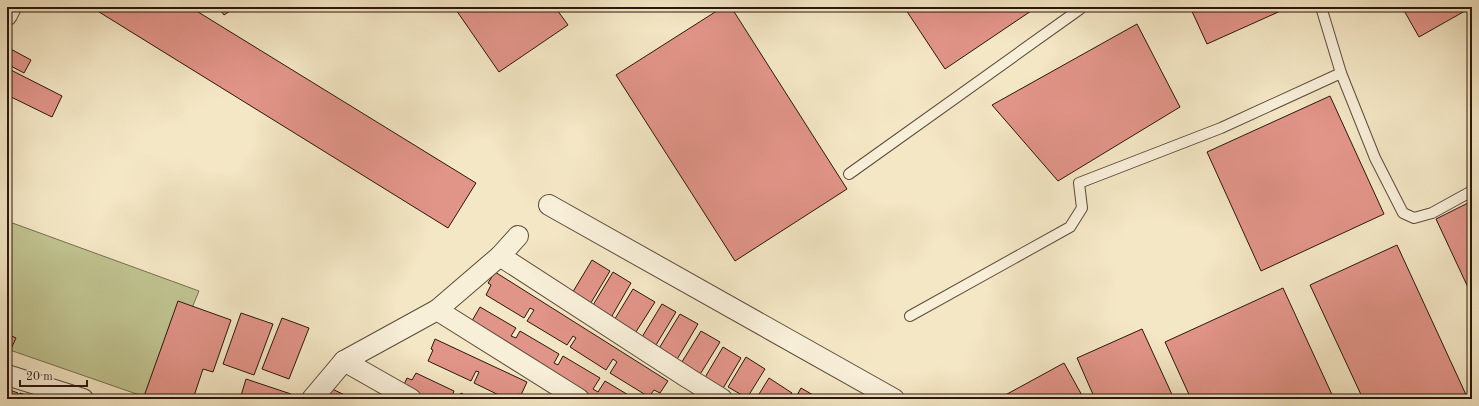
<svg xmlns="http://www.w3.org/2000/svg" width="1479" height="406" viewBox="0 0 1479 406" font-family="'Old Standard TT',serif">
	<style>
		.green { fill: #c0c491; stroke: #766e4e }
		.building { fill: #e19488; stroke: #2b170c }
		.lines { fill: none; stroke-linecap: round; stroke-linejoin: round }
		.lane-casing { stroke: #5d4b3a; stroke-width: 12 }
		.street-casing { stroke: #5d4b3a; stroke-width: 22 }
		.lane { stroke: #f8efd9; stroke-width: 10 }
		.street { stroke: #f8efd9; stroke-width: 20 }
	</style>
	<rect width="100%" height="100%" fill="#f4e7c5"/>
	<filter id="stains"><feTurbulence type="fractalNoise" baseFrequency=".005" numOctaves="4"/><feColorMatrix values="0 0 0 0 .2 0 0 0 0 .09 0 0 0 0 .02 0 0 0 .5 -.17"/></filter>
	<radialGradient id="worn" r=".72"><stop offset=".6" stop-color="#630" stop-opacity="0"/><stop offset="1" stop-color="#630" stop-opacity=".3"/></radialGradient>
	<polygon class="green" points="7,221 199,291 154,399 151,399 7,349"/>
	<g class="building">
		<polygon points="91,7 190,7 476,183 448,228"/>
		<polygon points="218,7 236,7 224,15"/>
		<polygon points="454,7 555,7 568,25 499,72"/>
		<polygon points="723,7 731,7 847,189 735,261 616,75"/>
		<polygon points="904,7 1037,7 945,69"/>
		<polygon points="1190,7 1284,7 1285,9 1207,44"/>
		<polygon points="1402,7 1472,7 1419,37"/>
		<polygon points="1137,24 1180,107 1058,181 992,105"/>
		<polygon points="7,47 31,60 24,73 7,64"/>
		<polygon points="7,68 62,96 52,117 7,95"/>
		<polygon points="1330,96 1384,214 1261,271 1207,152"/>
		<polygon points="1472,201 1472,296 1436,219"/>
		<polygon points="1397,245 1468,399 1363,399 1310,285"/>
		<polygon points="592,260 610,271 589,306 571,295"/>
		<polygon points="495,272 668,381 660,393 654,390 649,397 610,373 617,362 613,359 606,370 570,347 576,338 573,336 567,345 527,321 534,310 530,308 524,318 486,295 491,285 488,283"/>
		<polygon points="613,272 631,283 609,321 590,310"/>
		<polygon points="1283,288 1334,399 1191,399 1165,342"/>
		<polygon points="633,289 655,302 634,335 613,322"/>
		<polygon points="178,301 231,320 213,372 203,369 193,399 143,399"/>
		<polygon points="662,304 676,312 656,345 642,337"/>
		<polygon points="480,307 516,328 511,336 516,338 520,331 559,354 554,363 558,365 563,356 600,378 593,389 598,392 605,381 635,399 591,399 469,326"/>
		<polygon points="241,313 273,324 254,375 223,364"/>
		<polygon points="680,314 698,324 676,361 658,350"/>
		<polygon points="282,318 309,328 289,379 262,369"/>
		<polygon points="1142,329 1174,399 1095,399 1077,358"/>
		<polygon points="701,331 720,342 699,376 680,365"/>
		<polygon points="7,334 16,338 7,358"/>
		<polygon points="435,339 527,382 521,395 518,394 516,399 507,399 474,383 479,372 476,371 471,381 428,361 433,350 431,349"/>
		<polygon points="723,347 741,358 722,390 704,379"/>
		<polygon points="746,357 765,369 747,398 728,387"/>
		<polygon points="1064,363 1084,399 998,399"/>
		<polygon points="416,373 454,391 451,399 422,399 402,389 407,378 412,380"/>
		<polygon points="769,378 792,393 788,399 756,399"/>
		<polygon points="246,379 291,394 290,399 240,399"/>
		<polygon points="326,386 353,399 324,399"/>
		<polygon points="801,388 820,399 795,399"/>
		<polygon points="7,389 18,393 16,399 7,399"/>
		<polygon points="20,393 37,399 18,399"/>
		<polygon points="461,393 472,399 458,399"/>
		<polygon points="540,395 546,399 537,399"/>
	</g>
	<g class="lines">
		<defs>
			<g id="lane">
				<polyline points="1321,7 1341,73"/>
				<polyline points="849,174 1080,9 1078,7"/>
				<polyline points="910,316 1070,227 1082,208 1079,183 1221,128 1341,73 1375,158 1403,213 1414,218 1432,213 1472,191"/>
			</g>
			<g id="street">
				<polyline points="7,15 11,7"/>
				<polyline points="549,205 894,399"/>
				<polyline points="500,256 688,378 722,399"/>
				<polyline points="437,310 579,399"/>
				<polyline points="344,361 411,399"/>
				<polyline points="7,375 83,399"/>
				<polyline points="312,399 344,361 437,310 500,256 518,236"/>
			</g>
		</defs>
		<use href="#lane" class="lane-casing"/>
		<use href="#street" class="street-casing"/>
		<use href="#lane" class="lane"/>
		<use href="#street" class="street"/>
	</g>
	<rect width="1479" height="406" fill="none" stroke="#f4e7c5" stroke-width="24"/>
	<rect x="8" y="8" width="1463" height="390" fill="none" stroke="#2b170c" stroke-width="2"/>
	<rect x="12" y="12" width="1455" height="382" fill="none" stroke="#2b170c"/>
	<path d="M20 380v6h67v-6" fill="none" stroke="#2b170c" stroke-width="2"/>
	<text x="26" y="380" font-size="12" fill="#2b170c" stroke="#f8efd9" stroke-width="3" paint-order="stroke">20 m</text>
	<rect width="100%" height="100%" filter="url(#stains)"/>
	<rect width="100%" height="100%" fill="url(#worn)"/>
</svg>
